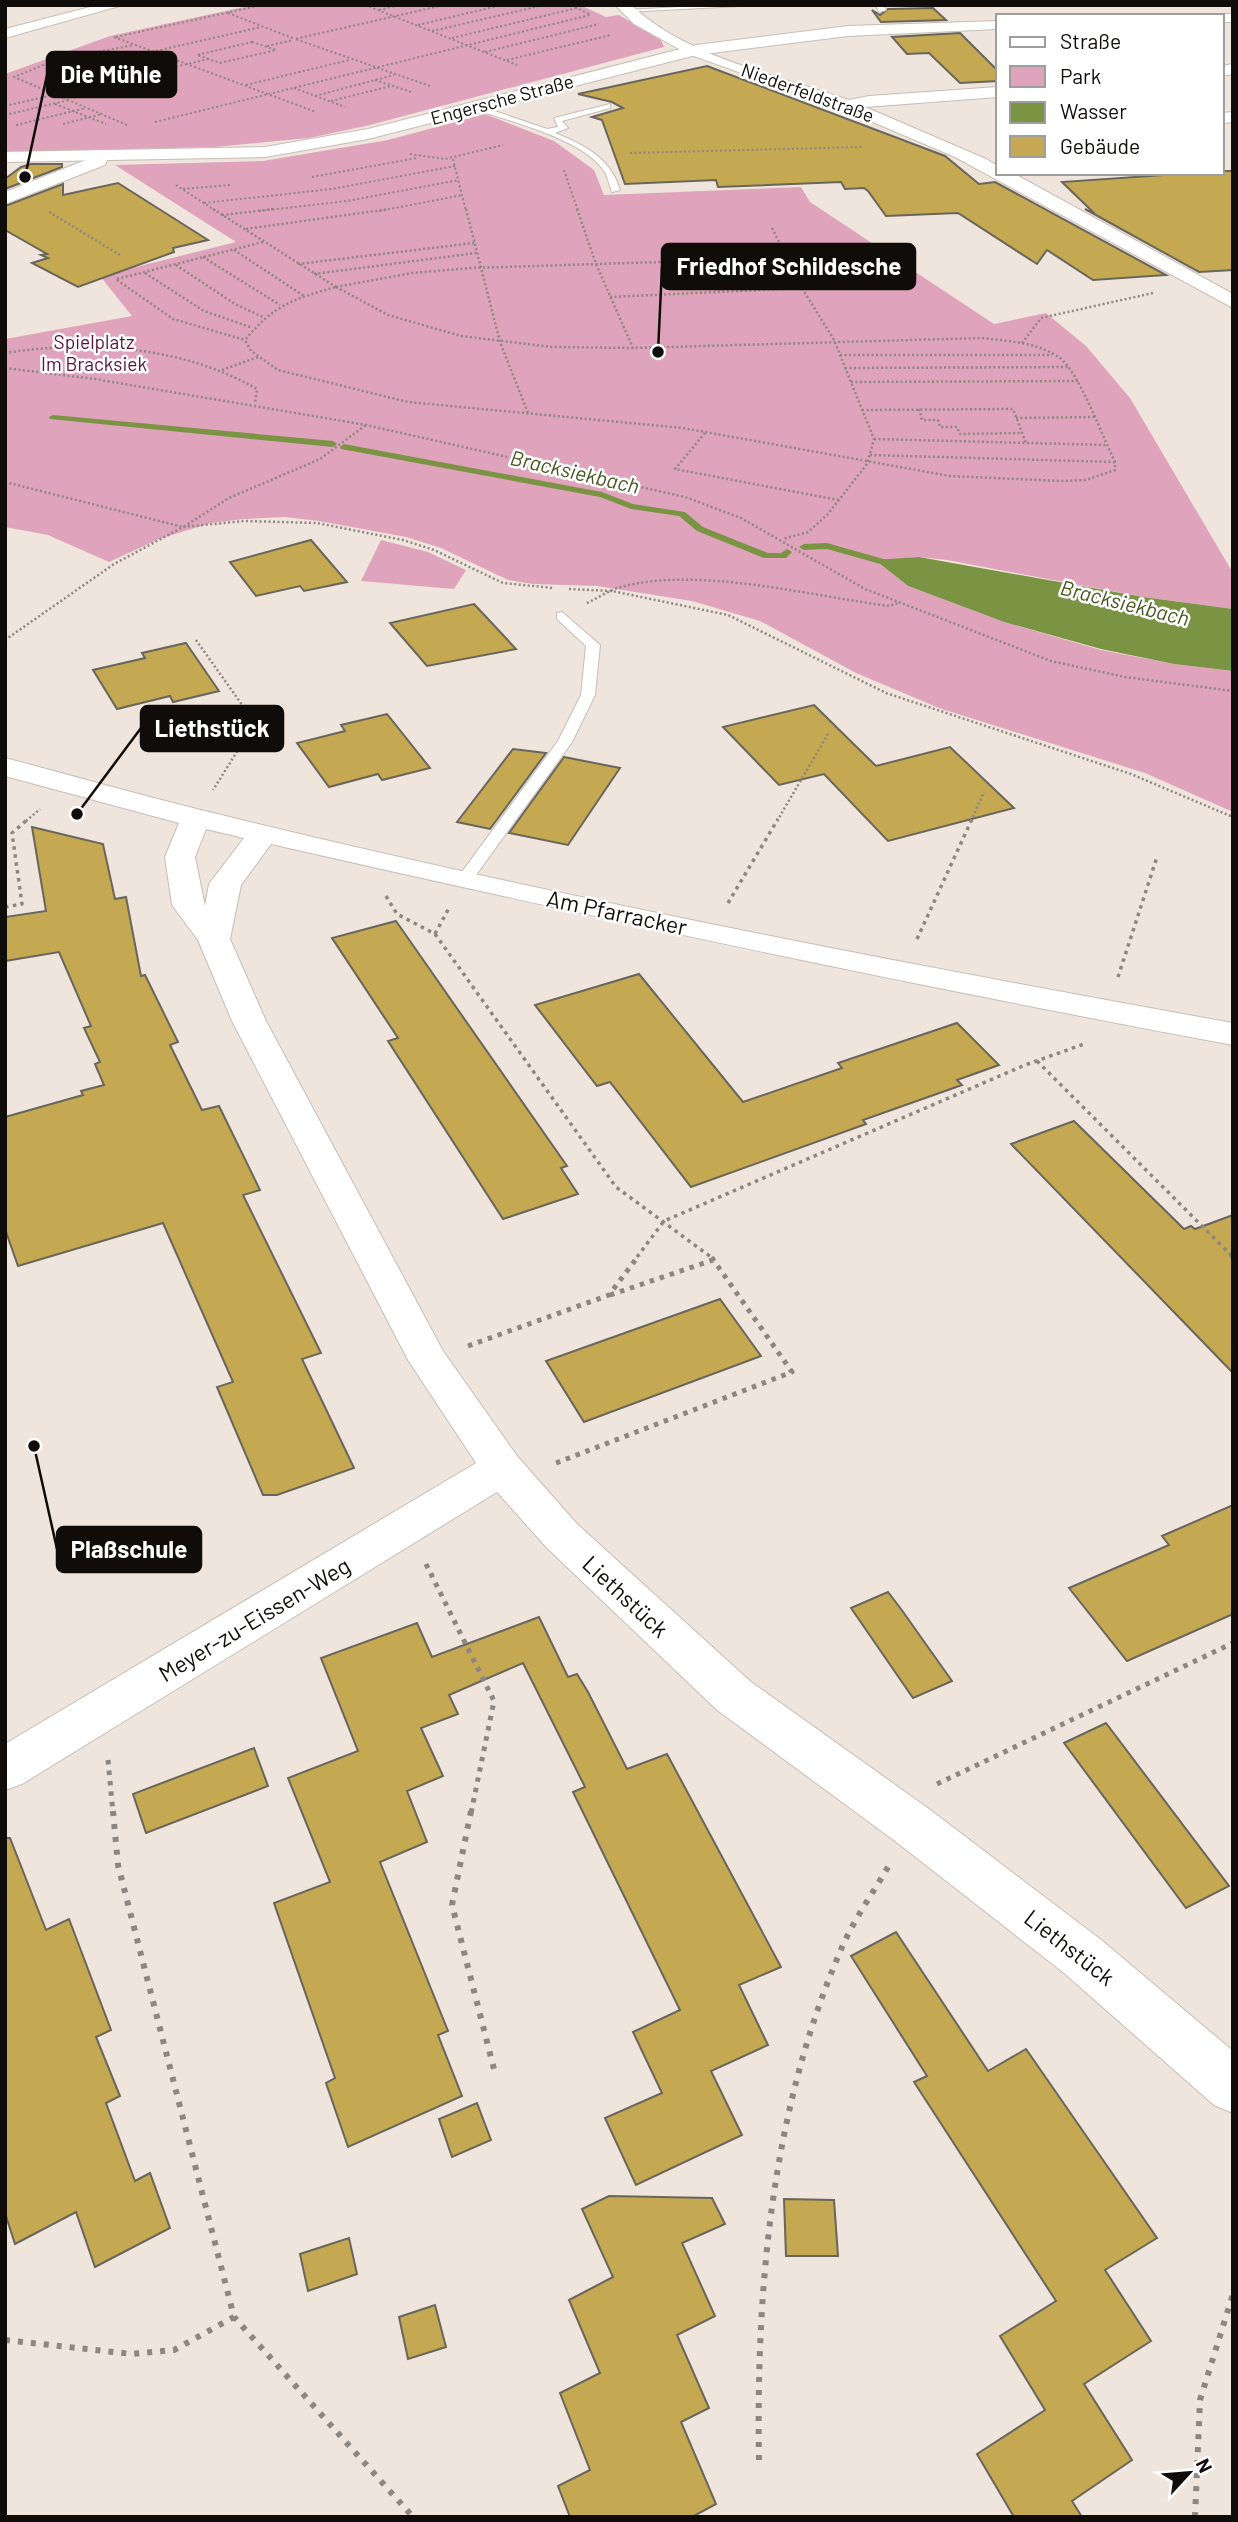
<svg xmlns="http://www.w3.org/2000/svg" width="1238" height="2522" viewBox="0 0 1238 2522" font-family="Barlow,sans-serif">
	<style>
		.green { fill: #dfa4bb }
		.water { fill: #7a9444 }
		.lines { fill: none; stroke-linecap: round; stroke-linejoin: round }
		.stream { fill: #7a9444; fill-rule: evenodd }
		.building { fill: #c4a852; stroke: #69665c; stroke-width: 2 }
		.service-casing { stroke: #c7bdb6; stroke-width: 2 }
		.minor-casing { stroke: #c7bdb6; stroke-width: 2 }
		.secondary-casing { stroke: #c7bdb6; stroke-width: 2 }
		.path-far4 { stroke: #8e8681; stroke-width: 2; stroke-dasharray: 2 2.5; stroke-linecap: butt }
		.path-far3 { stroke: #8e8681; stroke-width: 2.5; stroke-dasharray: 2 2.5; stroke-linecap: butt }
		.path-far2 { stroke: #8e8681; stroke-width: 3.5; stroke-dasharray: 3.5 4.5; stroke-linecap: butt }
		.path-far1 { stroke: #8e8681; stroke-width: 5; stroke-dasharray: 4.5 6; stroke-linecap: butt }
		.path { stroke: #8e8681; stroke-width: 6; stroke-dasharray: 5 8; stroke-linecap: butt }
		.service { fill: #fff; fill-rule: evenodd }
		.minor { fill: #fff; fill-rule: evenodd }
		.secondary { fill: #fff; fill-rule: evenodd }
		.labels { text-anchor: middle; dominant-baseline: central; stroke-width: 5; stroke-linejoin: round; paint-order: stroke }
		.far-street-label { font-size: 19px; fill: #100c0a; stroke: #fff }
		.far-park-label { font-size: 19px; fill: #5a1037; stroke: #fff }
		.far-water-label { font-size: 21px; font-style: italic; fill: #46581f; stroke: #fff }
		.street-label { font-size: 23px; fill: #100c0a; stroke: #fff }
		.leader { fill: none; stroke: #100c0a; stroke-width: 2.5 }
		.callout-dot { fill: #100c0a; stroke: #fff; stroke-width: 2.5 }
		.callout { fill: #100c0a; stroke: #100c0a; stroke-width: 2.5 }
		.callout-label { font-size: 24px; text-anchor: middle; font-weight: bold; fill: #fff }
	</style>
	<rect width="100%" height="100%" fill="#efe5dd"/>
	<g class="green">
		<polygon points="253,5 580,5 606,17 619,15 661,40 664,47 370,125 309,138 215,147 5,152 5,74 110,36"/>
		<polygon points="485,114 554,141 594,170 604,195 801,187 810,202 994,324 1046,313 1086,346 1130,398 1233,573 1233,609 1143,597 947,560 919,557 876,561 908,586 1004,622 1101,650 1174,664 1233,671 1233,812 1145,773 939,708 856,673 760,621 692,601 597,586 533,584 508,580 441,548 406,537 319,521 284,517 244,519 211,523 159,539 109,562 48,535 5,527 5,339 132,316 100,276 236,242 115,165 263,161 388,140"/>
		<polygon points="381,540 428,552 466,570 454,589 361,581"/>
	</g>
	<polygon class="water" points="919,557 1143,597 1233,609 1233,671 1174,664 1101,649 1004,622 908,586 875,560"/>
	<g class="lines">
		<g class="stream">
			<polygon points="53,415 333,441 337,444 333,447 50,419 49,417"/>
			<polygon points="344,444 602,492 633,504 685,512 703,527 768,553 781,553 787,549 792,552 786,558 764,558 697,531 679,516 631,509 600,497 341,449 340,447"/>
			<polygon points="827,543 894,562 896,564 891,567 827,549 804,550 799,547 804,544"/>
		</g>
	</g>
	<g class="building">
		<polygon points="933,8 946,20 881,22 872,10 880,15 888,9"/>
		<polygon points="960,33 998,71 998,81 960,83 929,53 907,54 892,37"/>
		<polygon points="707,66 945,156 979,184 995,182 1166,275 1093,280 1047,250 1037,264 958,213 886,216 868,191 864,188 845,189 841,182 718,187 716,180 625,184 602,120 592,117 623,108 612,102 578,94"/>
		<polygon points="31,164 62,164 62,167 5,189 5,179 21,167"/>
		<polygon points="1222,171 1233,171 1233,270 1199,272 1085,209 1095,214 1062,182"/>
		<polygon points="118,183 208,240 173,248 174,252 78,287 32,263 48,258 41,255 47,254 5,230 5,206 63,184 63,195"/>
		<polygon points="311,540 347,582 304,591 300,586 256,596 230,562"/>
		<polygon points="474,604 516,649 427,666 390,623"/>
		<polygon points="186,643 219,691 173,702 170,696 117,709 93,670 145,658 142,653"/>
		<polygon points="814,705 876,766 950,747 1014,808 888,841 824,774 779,785 723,727"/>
		<polygon points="387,714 430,768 382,780 378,774 329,787 297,743 345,731 341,725"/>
		<polygon points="513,749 546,753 490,829 457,822"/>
		<polygon points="564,757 620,768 568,845 509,833"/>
		<polygon points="32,827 103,844 115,899 126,897 141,976 145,975 178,1042 170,1045 202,1110 219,1106 260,1190 243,1195 321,1353 302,1359 354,1468 277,1495 263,1495 217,1387 233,1382 163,1223 18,1266 5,1229 5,1117 83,1095 81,1091 104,1085 95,1064 100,1062 84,1028 91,1026 59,952 5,961 5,917 46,911"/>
		<polygon points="396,921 567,1166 561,1168 578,1194 503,1219 388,1041 398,1038 332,938"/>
		<polygon points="639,974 743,1102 842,1068 838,1063 957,1023 999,1065 957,1080 962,1085 863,1120 866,1124 691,1187 610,1082 597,1086 535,1005"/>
		<polygon points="1074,1121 1184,1229 1191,1226 1195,1229 1233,1215 1233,1373 1011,1144"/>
		<polygon points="720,1299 761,1356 584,1422 546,1361"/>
		<polygon points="1233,1505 1233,1614 1127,1661 1069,1588 1169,1545 1162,1536"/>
		<polygon points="888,1592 901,1609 952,1681 913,1698 851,1608"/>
		<polygon points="539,1617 568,1677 577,1674 588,1692 627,1769 667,1754 781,1967 739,1985 768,2045 711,2071 742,2135 636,2185 605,2118 662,2093 633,2032 680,2010 573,1792 585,1787 523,1663 449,1695 458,1714 421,1728 443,1776 407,1791 427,1842 380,1862 448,2031 438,2035 462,2096 348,2147 326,2083 335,2078 274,1903 330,1882 288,1778 358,1751 321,1658 417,1623 432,1657"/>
		<polygon points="1106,1723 1229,1886 1186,1908 1064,1743"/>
		<polygon points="254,1748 268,1786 146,1833 133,1794"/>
		<polygon points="5,1838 10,1838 46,1930 69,1919 111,2030 96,2037 120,2096 106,2103 135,2181 150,2173 170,2228 95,2267 76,2212 15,2244 5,2213"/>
		<polygon points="896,1932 988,2071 1026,2049 1157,2238 1105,2270 1151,2341 1084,2384 1132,2460 1072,2501 1082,2517 1014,2517 977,2454 1045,2410 1000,2336 1056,2301 914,2082 927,2076 851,1956"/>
		<polygon points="477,2103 491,2140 452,2157 439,2119"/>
		<polygon points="609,2196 712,2198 725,2224 682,2243 715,2316 677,2335 709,2408 681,2422 716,2504 692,2517 570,2517 558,2486 590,2470 560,2393 600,2373 569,2300 613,2277 582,2209"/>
		<polygon points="784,2199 834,2200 838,2256 786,2256"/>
		<polygon points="349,2238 357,2274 308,2291 300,2254"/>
		<polygon points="435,2305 446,2347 408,2359 399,2317"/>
	</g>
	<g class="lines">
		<defs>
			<g id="service">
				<polygon points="713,5 761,5 624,12 628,10"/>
				<polygon points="876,5 883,5 886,10 879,12"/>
				<path d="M474,104L547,129L558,127L554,118L610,104V108L562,121L568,128L555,133C584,145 610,157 620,190L612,192C609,185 608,177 604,171C584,139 506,120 471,108Z"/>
				<polygon points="562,612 600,645 595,695 572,742 471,882 459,882 459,876 558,741 581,695 586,646 557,619 557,613"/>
			</g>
			<g id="minor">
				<polygon points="98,5 123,5 5,38 5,29"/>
				<path d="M615,5H631C688,58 777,75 849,100L869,96L998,87V97L865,107L986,159L998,166V173H1013L1233,294V308L955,157L840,108L688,54L634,24Z"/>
				<polygon points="1233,64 1233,74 1222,76 1222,66"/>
				<polygon points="1233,112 1233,122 1222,123 1222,113"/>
				<polygon points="100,151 109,156 105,165 5,204 5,192 91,158 94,152"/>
				<path d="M5,758C71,775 135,794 201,810C541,894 887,961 1233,1023V1045C910,985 591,917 271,844L241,885L230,939L266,1021L443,1351L517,1456L577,1524L751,1682L929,1809L1100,1939L1233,2051V2113L1214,2105L1064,1973L895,1841L717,1710L547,1548L497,1492L22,1784L5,1790V1744L476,1463L408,1360L232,1021L198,940L172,905L165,857L179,823L5,776ZM206,829L244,838L209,884L205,906L195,857Z"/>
			</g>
			<g id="secondary">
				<polygon points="1222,14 1233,14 1233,22 1222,22 1222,16 1216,16"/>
				<polygon points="998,21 998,29 848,36 696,55 368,139 265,157 5,162 5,152 265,147 368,129 696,45 848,26"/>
			</g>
		</defs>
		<use href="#service" class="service-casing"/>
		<use href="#minor" class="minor-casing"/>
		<use href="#secondary" class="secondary-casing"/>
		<g class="path-far4">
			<polyline points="365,5 517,65"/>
			<polyline points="571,5 589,14"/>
			<polyline points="379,10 399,5"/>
			<polyline points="228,13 295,39"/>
			<polyline points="1176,16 1193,15"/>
			<polyline points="418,25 502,5"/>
			<polyline points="432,31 544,5"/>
			<polyline points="114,37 316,112"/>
			<polyline points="116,37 262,5"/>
			<polyline points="452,38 577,8"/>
			<polygon points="252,42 276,50 220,63 197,55"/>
			<polyline points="267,46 293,40"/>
			<polyline points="156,51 261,27"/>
			<polyline points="485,52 599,24"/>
			<polyline points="507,60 611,35"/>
			<polyline points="375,80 411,92"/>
			<polyline points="246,85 349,60"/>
			<polyline points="430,86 295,39 444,5"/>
			<polyline points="294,88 345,107"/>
			<polyline points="315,96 394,75"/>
			<polyline points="331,101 391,86"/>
			<polyline points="55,104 106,124"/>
			<polyline points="5,106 209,59"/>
			<polyline points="5,115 69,100"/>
			<polyline points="155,122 590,15"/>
			<polyline points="63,124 102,114"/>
			<polyline points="16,125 86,108"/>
			<polyline points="127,125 14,77 56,60 134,45"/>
			<polyline points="630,153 862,147"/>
			<polyline points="410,154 445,159 503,145"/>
			<polyline points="453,159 466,211"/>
			<polyline points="564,170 578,211"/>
			<polyline points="312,177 417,158"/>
			<polyline points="176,185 216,211"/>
			<polyline points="183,189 230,185"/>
			<polyline points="204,203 332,189 455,166"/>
			<polyline points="259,211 347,201 459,180"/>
			<polyline points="379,211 463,195"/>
		</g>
		<g class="path-far3">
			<polyline points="213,209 336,287"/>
			<polyline points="466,209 500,342 528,413"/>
			<polyline points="577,209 596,264 633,348"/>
			<polyline points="49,212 120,255"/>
			<polyline points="222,215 274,209"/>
			<polyline points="772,228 802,288 834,340 874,439 867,464 828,514 808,532 783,539"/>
			<polyline points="246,229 389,209"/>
			<polyline points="234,250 304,296"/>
			<polyline points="203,257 280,305"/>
			<polyline points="298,264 474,243"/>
			<polyline points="176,265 235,304 263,317"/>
			<polyline points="145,273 204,311 250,327"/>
			<polyline points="314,274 476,253"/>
			<polyline points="117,279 263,242"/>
			<polyline points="117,280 173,319 245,340"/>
			<path d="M336,287L388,315L461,336L552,347L633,348L982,338C1008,341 1037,342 1060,358C1079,372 1103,438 1115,462V470L1086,480L1061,481L950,476L683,428L408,402L278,370L251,351L245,340C274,305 293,299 336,287Z"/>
			<polyline points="336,287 412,273 471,268 786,258"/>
			<polyline points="610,297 802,288"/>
			<polyline points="99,342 109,344 117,340"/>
			<polyline points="1022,343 1041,318 1153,293"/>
			<polyline points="91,347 109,337"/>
			<path d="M5,353C89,340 182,346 257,389L255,404"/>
			<polyline points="840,355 1052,355"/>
			<polyline points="5,368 95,379 366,425 685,497 741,518 865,589 1051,661 1125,677 1233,691"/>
			<polyline points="845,368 1069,367"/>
			<polyline points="222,370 258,357"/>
			<polyline points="851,382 1078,381"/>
			<polyline points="919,409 922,420 938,420 940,427 957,427 960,434 1022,433"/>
			<polyline points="862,410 1013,409 1026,443"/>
			<polyline points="1016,418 1096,417"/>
			<polyline points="705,433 675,469 838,500"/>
			<polyline points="874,439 1108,445"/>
			<polyline points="870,455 1115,462"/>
			<polyline points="5,482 183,527 229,498 320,459 366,425"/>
			<polyline points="569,589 612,591 728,615 886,693 1131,774 1233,817"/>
			<path d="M587,603C598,598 609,590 621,587C697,566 811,596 889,606L898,603"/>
			<polyline points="5,640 114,564 183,527 244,521 317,523 403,540 434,550 503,583 553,588"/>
			<polyline points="196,640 255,723 213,790"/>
			<polyline points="26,821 40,809"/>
			<polyline points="777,821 828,734"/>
			<polyline points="971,821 984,792"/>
		</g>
		<g class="path-far2">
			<polyline points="386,896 397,914 435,934 616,1187 711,1257"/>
			<polyline points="728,903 778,819"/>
			<polyline points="5,907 22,904 12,833 28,819"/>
			<polyline points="435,934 449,908"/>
			<polyline points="917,939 972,819"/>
			<polyline points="1118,977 1157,857"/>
			<polyline points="1037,1061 1233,1257"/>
			<polyline points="637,1257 664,1221 1025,1065 1087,1043"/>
		</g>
		<g class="path-far1">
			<polyline points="1231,1255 1233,1257"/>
			<polyline points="610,1295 713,1260"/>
			<polyline points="468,1346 609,1295 639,1255"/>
			<polyline points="556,1463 792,1372 710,1255"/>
			<polyline points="426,1564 494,1701 471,1813"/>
			<polyline points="108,1760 113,1813"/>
			<polyline points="937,1784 1233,1643"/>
		</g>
		<g class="path">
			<polyline points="113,1811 118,1865 234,2317 413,2517"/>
			<polyline points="471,1811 452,1905 495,2073"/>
			<polyline points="5,2340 132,2354 174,2350 234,2317"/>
			<path d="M759,2460C756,2287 772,2106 843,1945C855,1918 873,1893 888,1867"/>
			<polyline points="1195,2517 1200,2400 1233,2294"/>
		</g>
		<use href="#service" class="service"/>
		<use href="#minor" class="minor"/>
		<use href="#secondary" class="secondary"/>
	</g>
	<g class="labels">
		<g class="far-street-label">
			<text transform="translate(808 92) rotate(20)">Niederfeldstraße</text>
			<text transform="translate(502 99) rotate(-15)">Engersche Straße</text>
		</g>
		<g class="far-park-label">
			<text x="94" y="341">Spielplatz<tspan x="94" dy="22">Im Bracksiek</tspan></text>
		</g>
		<g class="far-water-label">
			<text transform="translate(575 471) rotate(13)">Bracksiekbach</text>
			<text transform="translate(1125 602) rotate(14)">Bracksiekbach</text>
		</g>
		<g class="street-label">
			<text transform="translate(617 912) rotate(12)">Am Pfarracker</text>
			<text transform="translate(626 1596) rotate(43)">Liethstück</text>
			<text transform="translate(254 1619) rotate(-31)">Meyer-zu-Eissen-Weg</text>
			<text transform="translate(1070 1947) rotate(38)">Liethstück</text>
		</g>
	</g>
	<path class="leader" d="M25 177L47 75M658 352L662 267M77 814L141 728M34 1446L57 1549"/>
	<g class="callout-dot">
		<circle cx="25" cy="177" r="7"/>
		<circle cx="658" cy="352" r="7"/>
		<circle cx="77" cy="814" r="7"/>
		<circle cx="34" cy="1446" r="7"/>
	</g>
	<g class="callout">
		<rect x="47" y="52" width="129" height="45" rx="7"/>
		<rect x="662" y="244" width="253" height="45" rx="7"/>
		<rect x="141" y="706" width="142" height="45" rx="7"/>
		<rect x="57" y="1527" width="144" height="45" rx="7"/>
	</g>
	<g class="callout-label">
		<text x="111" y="83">Die Mühle</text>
		<text x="789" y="275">Friedhof Schildesche</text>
		<text x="212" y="737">Liethstück</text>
		<text x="129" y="1558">Plaßschule</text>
	</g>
	<rect width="1238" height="2522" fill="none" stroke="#100c0a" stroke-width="14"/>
	<rect x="996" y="14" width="228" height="161" fill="#ffffff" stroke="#9f9e9d" stroke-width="2"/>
	<rect x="1010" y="37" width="35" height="10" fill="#ffffff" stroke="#9f9e9d" stroke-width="2"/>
	<text x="1060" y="49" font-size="21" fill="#100c0a">Straße</text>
	<rect x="1010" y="66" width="35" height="21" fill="#dfa4bb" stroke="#9f9e9d" stroke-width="2"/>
	<text x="1060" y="84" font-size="21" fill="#100c0a">Park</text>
	<rect x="1010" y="102" width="35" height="21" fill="#7a9444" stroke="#9f9e9d" stroke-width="2"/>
	<text x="1060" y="119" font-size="21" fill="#100c0a">Wasser</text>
	<rect x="1010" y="136" width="35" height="21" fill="#c4a852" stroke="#9f9e9d" stroke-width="2"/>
	<text x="1060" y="154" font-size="21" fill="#100c0a">Gebäude</text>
	<g transform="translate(1189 2473) rotate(64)" stroke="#ffffff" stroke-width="5" paint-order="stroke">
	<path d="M0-5L12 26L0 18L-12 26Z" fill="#100c0a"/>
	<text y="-10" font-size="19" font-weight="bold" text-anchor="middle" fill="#100c0a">N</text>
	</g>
</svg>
